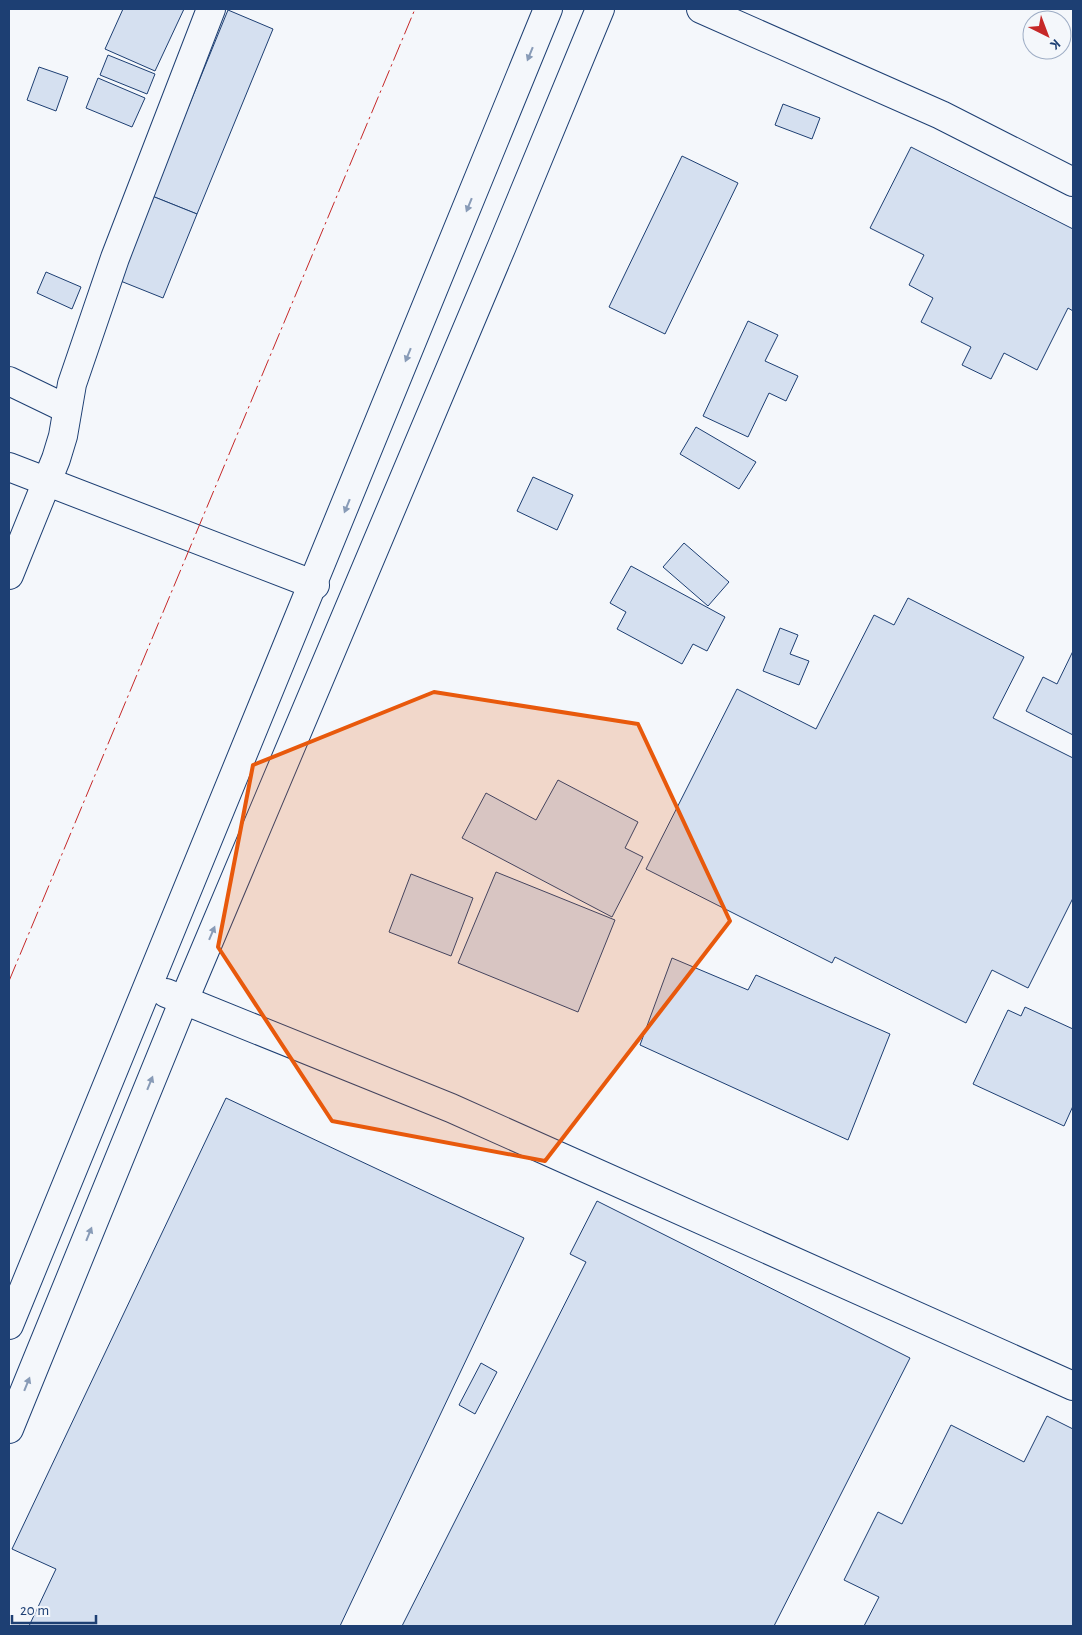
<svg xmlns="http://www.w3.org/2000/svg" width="1082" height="1635" viewBox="0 0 1082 1635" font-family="'Alegreya Sans',sans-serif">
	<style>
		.building { fill: #d5e0f0; stroke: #1d3f73 }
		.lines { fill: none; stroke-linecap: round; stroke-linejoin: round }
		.minor-casing { stroke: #1d3f73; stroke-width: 30 }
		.minor { stroke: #f4f7fb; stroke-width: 28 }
		.power { stroke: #c62828; stroke-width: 1; stroke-dasharray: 18 4 2.5 4; stroke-linecap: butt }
		.oneway { fill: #889bb7 }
		.marked { fill: #e8590c; fill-opacity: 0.2; stroke: #e8590c; stroke-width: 4; stroke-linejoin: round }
	</style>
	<rect width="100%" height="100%" fill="#f4f7fb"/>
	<g class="building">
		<polygon points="123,9 184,9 155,71 105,49"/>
		<polygon points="228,10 273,29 197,214 152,196"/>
		<polygon points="108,55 155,74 147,94 100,75"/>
		<polygon points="39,67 68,77 56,111 27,100"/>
		<polygon points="98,78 145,98 132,127 86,108"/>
		<polygon points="783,104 820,118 812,139 775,125"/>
		<polygon points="911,147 1073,229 1073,311 1068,308 1037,370 1004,353 991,379 962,365 971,347 921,322 933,298 909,285 924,255 870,228"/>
		<polygon points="682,156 738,183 665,334 609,307"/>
		<polygon points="152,196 197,214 163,298 118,280"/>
		<polygon points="46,272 81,287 72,309 37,293"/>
		<polygon points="748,321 778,335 765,361 798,376 786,401 769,393 748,437 703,416"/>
		<polygon points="696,427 756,462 739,489 680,454"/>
		<polygon points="533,477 573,495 557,530 517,511"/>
		<polygon points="684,543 729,582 708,606 663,567"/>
		<polygon points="631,566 725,617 707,651 693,644 682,664 617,629 626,612 610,603"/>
		<polygon points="908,598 1024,657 993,718 1073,758 1073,898 1028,988 992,970 966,1023 835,957 832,963 646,869 737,689 816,729 874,615 894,625"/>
		<polygon points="780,628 798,635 790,654 809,661 799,685 763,671"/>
		<polygon points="1073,651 1073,735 1026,711 1043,677 1057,684"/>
		<polygon points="558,780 638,822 625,848 643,857 612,917 462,838 486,793 536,820"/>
		<polygon points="496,872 615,920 578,1012 458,963"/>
		<polygon points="411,874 473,898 451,956 389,932"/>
		<polygon points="672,958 748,990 756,975 890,1034 848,1140 640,1045"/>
		<polygon points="1025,1007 1073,1029 1073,1106 1064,1126 973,1084 1008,1010 1021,1016"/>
		<polygon points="226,1098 524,1238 340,1626 29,1626 56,1569 12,1549"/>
		<polygon points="597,1201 910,1358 774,1626 402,1626 586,1262 570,1254"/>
		<polygon points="481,1363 497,1372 475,1414 459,1405"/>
		<polygon points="1047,1416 1073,1429 1073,1626 864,1626 879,1597 844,1580 878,1512 902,1524 951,1425 1024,1462"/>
	</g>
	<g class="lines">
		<defs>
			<g id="minor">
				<polyline points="701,9 941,115 1073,182"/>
				<polyline points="9,381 67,409"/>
				<polyline points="9,467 315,585"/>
				<polyline points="9,575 56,459 63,436 72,384 115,258 211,9"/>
				<polyline points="166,993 451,1108 1073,1386"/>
				<path d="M9,1325C192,888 371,449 548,9"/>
				<polyline points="9,1429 184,1000 502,246 600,9"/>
			</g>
		</defs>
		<use href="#minor" class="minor-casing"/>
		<use href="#minor" class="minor"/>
		<polyline class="power" points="9,981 415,9"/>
	</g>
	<defs><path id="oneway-solid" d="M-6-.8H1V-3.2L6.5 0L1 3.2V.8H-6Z" transform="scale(1.25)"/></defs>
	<g class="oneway">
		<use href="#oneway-solid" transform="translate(530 54) rotate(112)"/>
		<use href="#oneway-solid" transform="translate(469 205) rotate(112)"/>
		<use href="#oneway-solid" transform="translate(408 355) rotate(112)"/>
		<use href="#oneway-solid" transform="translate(347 506) rotate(112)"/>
		<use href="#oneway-solid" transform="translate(212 933) rotate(-67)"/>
		<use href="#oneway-solid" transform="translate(150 1083) rotate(-68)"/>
		<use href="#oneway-solid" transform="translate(89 1234) rotate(-68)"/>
		<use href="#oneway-solid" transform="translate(27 1384) rotate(-68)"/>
	</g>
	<path class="marked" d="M434,692L638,724L730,921L545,1161L332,1121L218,947L253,765Z"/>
	<rect width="1082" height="1635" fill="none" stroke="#1d3f73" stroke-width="20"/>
	<g transform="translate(1047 35) rotate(138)"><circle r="24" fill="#f4f7fb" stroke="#9eadc5"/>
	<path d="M0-4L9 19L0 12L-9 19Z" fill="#c62828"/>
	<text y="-8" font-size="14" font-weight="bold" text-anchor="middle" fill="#1d3f73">K</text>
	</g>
	<path d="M12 1615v8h84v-8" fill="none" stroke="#1d3f73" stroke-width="2.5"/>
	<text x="20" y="1615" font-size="15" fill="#1d3f73" stroke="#f4f7fb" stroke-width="4" paint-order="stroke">20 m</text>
</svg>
